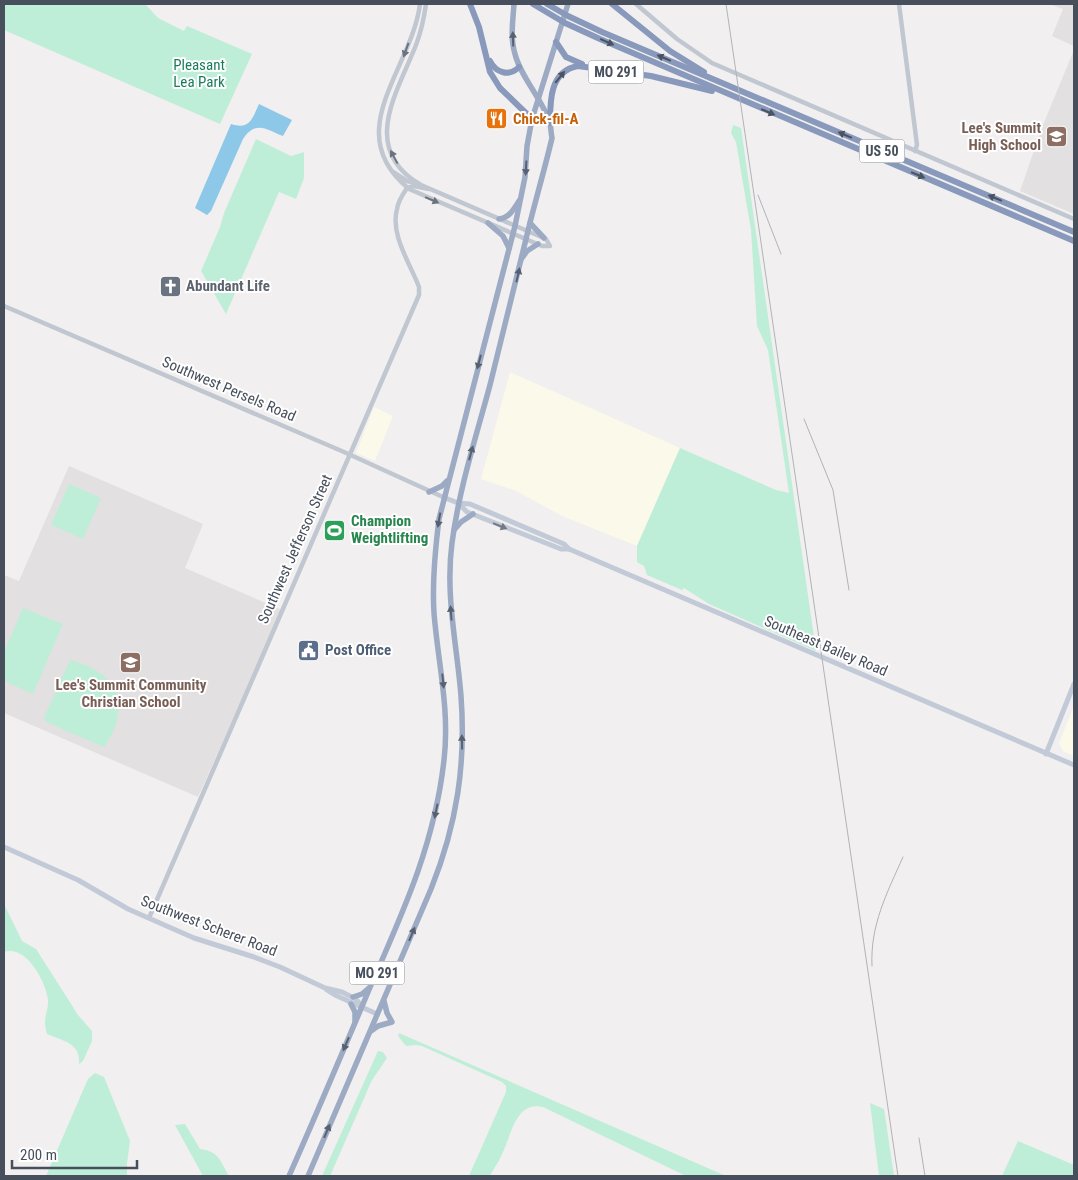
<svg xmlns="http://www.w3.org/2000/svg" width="1078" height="1180" viewBox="0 0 1078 1180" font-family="'Roboto Condensed',sans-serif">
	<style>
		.commercial { fill: #fbf9e9 }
		.education { fill: #e2e0e1 }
		.green { fill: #beeed8 }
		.water { fill: #8dc8e9 }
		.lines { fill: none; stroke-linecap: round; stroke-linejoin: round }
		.tertiary { stroke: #c0c7d0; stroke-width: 4.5 }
		.secondary { stroke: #c2c9d7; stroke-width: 5 }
		.trunk { stroke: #9caac4; stroke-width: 5.5 }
		.motorway { stroke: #8899bc; stroke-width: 6 }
		.rail { stroke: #b1b3b9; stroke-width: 1 }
		.oneway { fill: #586171 }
		.oneway2 { fill: #4a5361 }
		.oneway3 { fill: #6b737f }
		.oneway4 { fill: #727a87 }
		.labels { text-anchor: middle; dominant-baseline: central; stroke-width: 4; stroke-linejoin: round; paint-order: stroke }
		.shield { fill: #fff; stroke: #7e848d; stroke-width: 1 }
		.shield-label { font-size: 14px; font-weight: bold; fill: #474f5c }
		.park-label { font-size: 15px; fill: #1a7c5a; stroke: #fff }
		.food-label { font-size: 15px; font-weight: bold; fill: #c56008; stroke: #fff; text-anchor: start }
		.education-label { font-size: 15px; font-weight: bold; fill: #785e54; stroke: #fff; text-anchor: end }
		.worship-label { font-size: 15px; font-weight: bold; fill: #5b616d; stroke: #fff; text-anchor: start }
		.street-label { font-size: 15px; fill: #474f5c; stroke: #fff }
		.leisure-label { font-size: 15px; font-weight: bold; fill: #27864d; stroke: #fff; text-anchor: start }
		.service-label { font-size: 15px; font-weight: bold; fill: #4e5e75; stroke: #fff; text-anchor: start }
	</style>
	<rect width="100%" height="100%" fill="#f1efef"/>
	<g class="commercial">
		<polygon points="510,372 680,448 637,546 562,516 516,491 481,479"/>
		<polygon points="374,407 393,416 375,461 356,453"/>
		<polygon points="1074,706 1074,756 1063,751 1059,743"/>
	</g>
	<g class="education">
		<polygon points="1049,4 1074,4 1074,46 1052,36 1063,9"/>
		<polygon points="1074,50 1074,214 1020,191 1043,125"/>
		<polygon points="69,466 203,524 185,568 282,610 198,797 4,713 4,575 19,581"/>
	</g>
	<g class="green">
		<polygon points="4,4 145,4 158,18 184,31 187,26 252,54 220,124 4,30"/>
		<polygon points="733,125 741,128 816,651 709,604 684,588 682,590 647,575 644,566 637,562 637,546 680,448 776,490 789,493 768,350 757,326 751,230 736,142 731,133"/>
		<polygon points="256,139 291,156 304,152 304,178 296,199 279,192 226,314 201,271 220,227 224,213"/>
		<polygon points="69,484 101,498 83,539 51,525"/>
		<polygon points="23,608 63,624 33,694 4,681 4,652"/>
		<path d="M70,660C118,672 133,705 104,747L46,722L44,718Z"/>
		<path d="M4,904L22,941L36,949L78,1015L92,1031V1041L83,1061L79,1064C81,1043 63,1041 47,1034C46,1030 45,1026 45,1022C45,1014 49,1007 48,999C45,980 26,945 4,952Z"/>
		<path d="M399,1033L726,1176H686L543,1107C516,1101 512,1133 503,1152C500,1160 494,1168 490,1176H469L506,1092V1086L502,1082L422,1046L416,1045L406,1046L398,1036Z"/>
		<polygon points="378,1051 383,1052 387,1058 372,1080 330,1176 322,1176"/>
		<polygon points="95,1073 104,1077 130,1141 127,1163 127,1176 46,1176 88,1079"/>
		<polygon points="870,1103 884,1109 894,1176 879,1176"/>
		<path d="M185,1124L200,1149C219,1151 220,1161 229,1176H203L175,1125Z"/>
		<polygon points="1018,1141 1074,1165 1074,1176 1002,1176"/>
	</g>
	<path class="water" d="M259,104L292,120L283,136C266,129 256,120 243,139L211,211L207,215L195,208L231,124C250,130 252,119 259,104Z"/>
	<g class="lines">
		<g class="tertiary">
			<path d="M420,4C412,69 339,132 409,189L542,246H550L546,239L421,185C359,149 397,93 416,45C421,32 424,18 426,4"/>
			<polyline points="636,4 677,39 712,63 1074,219"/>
			<polyline points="899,4 917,145 915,151"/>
			<polyline points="393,172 407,181 415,183"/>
			<polyline points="4,306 344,452 443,497"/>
			<path d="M149,918L419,295V287C410,263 390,235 397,209C398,201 403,194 407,188L414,186L429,189"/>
		</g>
		<g class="secondary">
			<polyline points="443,497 458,503 470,504 564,544 569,549"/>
			<polyline points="458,503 467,512 561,549 569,549 1074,765"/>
			<polyline points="1046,754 1074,684"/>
			<polyline points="4,847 78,880 128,909 194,938 254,957 280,967 325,988 342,992 356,999 362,1007"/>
			<polyline points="327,990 335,995 377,1014"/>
		</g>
		<g class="trunk">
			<path d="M499,219C509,218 514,209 519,201"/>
			<polyline points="488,223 503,236 509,248"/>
			<polyline points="530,223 544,238"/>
			<polyline points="522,258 527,251 538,244"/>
			<polyline points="429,492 442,486 447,481"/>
			<polyline points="454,530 461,522 473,514"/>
			<polyline points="353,997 362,994 369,988"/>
			<polyline points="351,1004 355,1012 355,1021"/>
			<polyline points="371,1031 378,1026 392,1022 387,1013 384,1001"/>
			<path d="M289,1176C317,1113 344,1049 371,985C404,910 435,842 444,760C450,710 438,663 434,613C432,582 435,551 439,519L515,226L525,177L527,146L532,119L568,4"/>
			<path d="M308,1176L431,889C457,824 466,765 461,696C457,645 445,595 452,543C459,489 476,437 490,385C502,337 514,288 526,239C534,205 544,172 552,138C551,133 551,128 550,123C543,100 521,78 515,54C510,38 513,20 514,4"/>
		</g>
		<g class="motorway">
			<polyline points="470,4 479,27 490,72 500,88 532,119"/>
			<polyline points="533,4 565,23 600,39 1074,241"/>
			<polyline points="547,4 568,16 602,32 1074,232"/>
			<polyline points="612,4 670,51 704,72"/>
			<polyline points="556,42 566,57 582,64"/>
			<path d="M490,61C496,73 509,77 519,67"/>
			<path d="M550,123C550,100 550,71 578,66L651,76L712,91"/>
		</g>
		<g class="rail">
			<polyline points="726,4 898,1176"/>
			<polyline points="758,195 781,254"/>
			<polyline points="804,419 833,490 849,590"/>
			<path d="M872,966C870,925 887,893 903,857"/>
			<polyline points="919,1138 925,1176"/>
		</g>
	</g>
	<defs><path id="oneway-solid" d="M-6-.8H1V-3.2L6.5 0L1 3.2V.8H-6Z" transform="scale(1.25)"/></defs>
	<g class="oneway">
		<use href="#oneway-solid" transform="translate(513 39) rotate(-92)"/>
		<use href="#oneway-solid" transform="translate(526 168) rotate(93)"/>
		<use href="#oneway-solid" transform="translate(518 275) rotate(-77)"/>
		<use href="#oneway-solid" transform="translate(479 362) rotate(105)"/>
		<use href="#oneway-solid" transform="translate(471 453) rotate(-75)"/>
		<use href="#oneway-solid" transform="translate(439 520) rotate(100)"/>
		<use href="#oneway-solid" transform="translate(451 613) rotate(-94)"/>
		<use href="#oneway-solid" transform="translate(443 681) rotate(84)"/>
		<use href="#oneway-solid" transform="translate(462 742) rotate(-91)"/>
		<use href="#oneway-solid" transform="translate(436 811) rotate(102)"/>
		<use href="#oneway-solid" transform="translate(412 934) rotate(-67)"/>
		<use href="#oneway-solid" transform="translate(346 1044) rotate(113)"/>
		<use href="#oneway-solid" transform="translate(327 1131) rotate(-67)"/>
	</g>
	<g class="oneway2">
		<use href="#oneway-solid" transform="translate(607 42) rotate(24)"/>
		<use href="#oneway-solid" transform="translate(664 58) rotate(-157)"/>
		<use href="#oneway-solid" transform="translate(560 77) rotate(-51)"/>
		<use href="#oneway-solid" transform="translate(768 112) rotate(23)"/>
		<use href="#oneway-solid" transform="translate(845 135) rotate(-157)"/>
		<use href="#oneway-solid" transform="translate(918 175) rotate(23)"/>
		<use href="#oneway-solid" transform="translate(995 198) rotate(-157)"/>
	</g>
	<g class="oneway3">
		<use href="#oneway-solid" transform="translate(406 50) rotate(110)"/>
		<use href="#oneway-solid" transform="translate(394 157) rotate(-118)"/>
		<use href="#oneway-solid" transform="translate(432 200) rotate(23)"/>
	</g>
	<use class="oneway4" href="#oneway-solid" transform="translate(500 526) rotate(22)"/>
	<defs>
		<symbol id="restaurant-square" viewBox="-11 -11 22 22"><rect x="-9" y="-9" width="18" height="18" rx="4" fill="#e8710a" stroke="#fff"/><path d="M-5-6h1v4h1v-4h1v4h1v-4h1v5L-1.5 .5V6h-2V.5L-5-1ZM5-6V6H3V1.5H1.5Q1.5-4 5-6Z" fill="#fff"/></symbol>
		<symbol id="school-square" viewBox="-11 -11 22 22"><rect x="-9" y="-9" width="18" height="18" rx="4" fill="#8d6e63" stroke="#fff"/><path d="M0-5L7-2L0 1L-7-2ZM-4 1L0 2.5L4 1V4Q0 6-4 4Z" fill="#fff"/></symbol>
		<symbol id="church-square" viewBox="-11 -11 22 22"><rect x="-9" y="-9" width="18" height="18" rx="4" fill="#6b7280" stroke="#fff"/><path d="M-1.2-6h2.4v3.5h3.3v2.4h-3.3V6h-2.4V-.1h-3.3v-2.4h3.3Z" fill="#fff"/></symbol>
		<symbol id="stadium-square" viewBox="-11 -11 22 22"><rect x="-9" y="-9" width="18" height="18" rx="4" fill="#2e9e5b" stroke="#fff"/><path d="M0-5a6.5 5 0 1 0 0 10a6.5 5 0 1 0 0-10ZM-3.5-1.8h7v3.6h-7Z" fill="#fff"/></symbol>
		<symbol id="civic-square" viewBox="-11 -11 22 22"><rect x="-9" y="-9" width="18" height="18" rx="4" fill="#5c6f8a" stroke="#fff"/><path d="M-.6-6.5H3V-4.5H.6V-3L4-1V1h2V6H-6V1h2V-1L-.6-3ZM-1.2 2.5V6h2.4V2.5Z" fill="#fff"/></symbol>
	</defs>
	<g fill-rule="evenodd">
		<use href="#restaurant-square" x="484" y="106" width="25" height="25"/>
		<use href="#school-square" x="1044" y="124" width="25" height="25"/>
		<use href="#church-square" x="158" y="274" width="25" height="25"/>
		<use href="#stadium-square" x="322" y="518" width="25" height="25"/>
		<use href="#civic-square" x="296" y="638" width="25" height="25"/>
		<use href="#school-square" x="118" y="650" width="25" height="25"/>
	</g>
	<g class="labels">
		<g class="shield">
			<rect x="588.5" y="60.5" width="55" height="23" rx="4"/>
			<rect x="859.5" y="139.5" width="45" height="23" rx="4"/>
			<rect x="349.5" y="961.5" width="55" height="23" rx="4"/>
		</g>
		<g class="shield-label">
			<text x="616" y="72">MO 291</text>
			<text x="882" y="151">US 50</text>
			<text x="377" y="973">MO 291</text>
		</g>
		<g class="park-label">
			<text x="199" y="65">Pleasant<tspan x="199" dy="17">Lea Park</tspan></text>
		</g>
		<g class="food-label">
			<text x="513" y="119">Chick-fil-A</text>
		</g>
		<g class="education-label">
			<text x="1041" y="128">Lee's Summit<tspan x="1041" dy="17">High School</tspan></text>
			<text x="131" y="685" text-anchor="middle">Lee's Summit Community<tspan x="131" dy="17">Christian School</tspan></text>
		</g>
		<g class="worship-label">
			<text x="186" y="286">Abundant Life</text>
		</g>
		<g class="street-label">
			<text transform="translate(229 389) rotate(23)">Southwest Persels Road</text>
			<text transform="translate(295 549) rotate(-66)">Southwest Jefferson Street</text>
			<text transform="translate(826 646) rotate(23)">Southeast Bailey Road</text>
			<text transform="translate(209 926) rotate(21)">Southwest Scherer Road</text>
		</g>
		<g class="leisure-label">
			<text x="351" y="521">Champion<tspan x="351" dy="17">Weightlifting</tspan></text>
		</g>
		<g class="service-label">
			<text x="325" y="650">Post Office</text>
		</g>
	</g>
	<rect width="1078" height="1180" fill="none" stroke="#474f5c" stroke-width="10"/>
	<path d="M12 1160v8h125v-8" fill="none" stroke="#474f5c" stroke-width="2.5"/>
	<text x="20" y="1160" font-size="15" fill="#474f5c" stroke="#ffffff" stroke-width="4" paint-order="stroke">200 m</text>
</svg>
